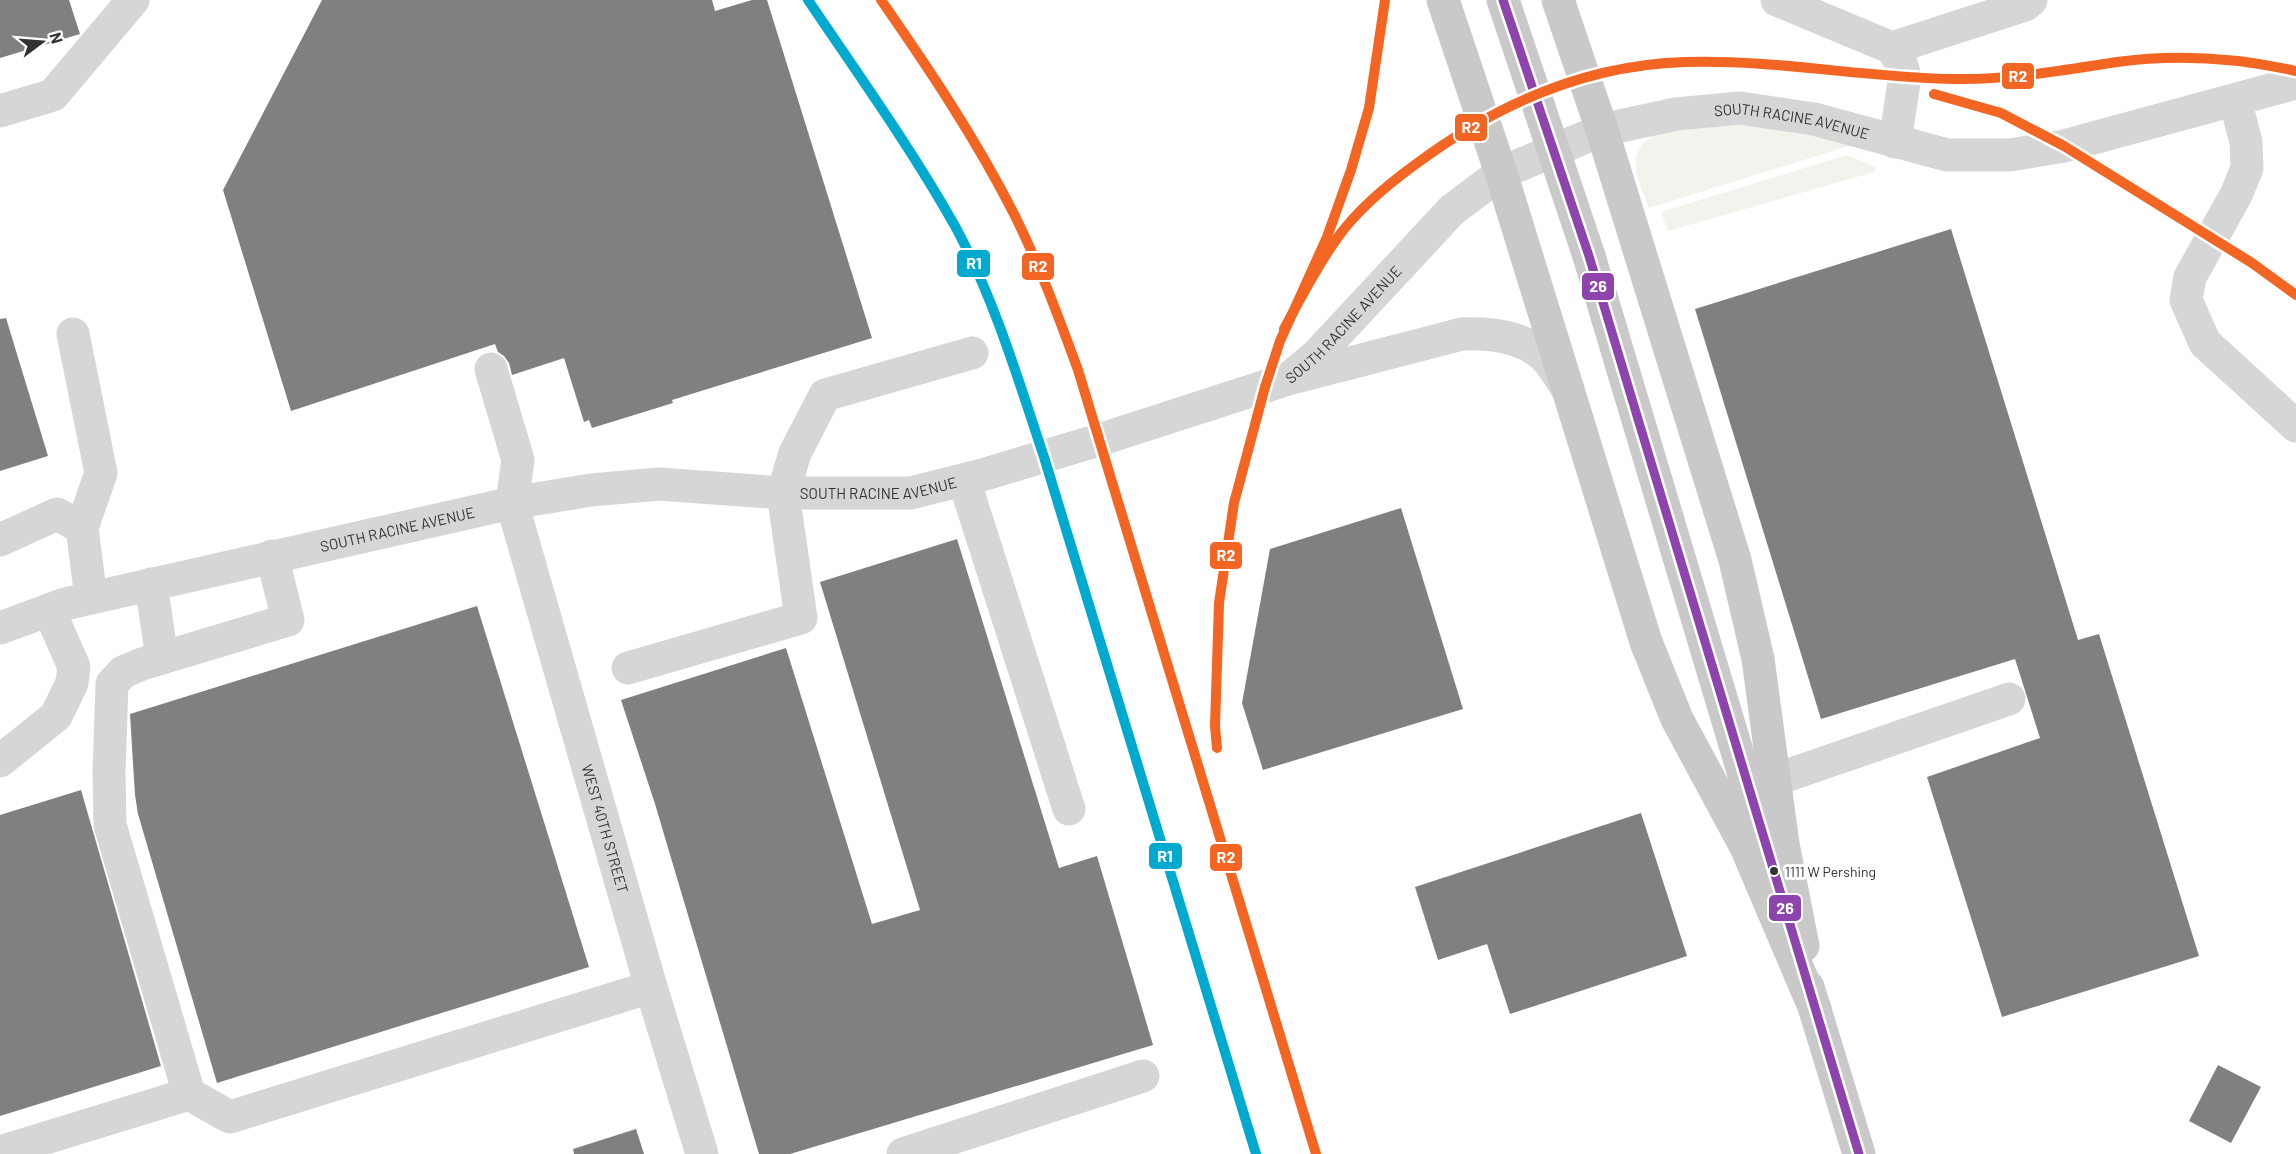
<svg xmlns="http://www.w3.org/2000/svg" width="2296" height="1154" viewBox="0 0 2296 1154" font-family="Barlow,sans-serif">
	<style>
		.green { fill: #f1f3ed }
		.building { fill: #808080 }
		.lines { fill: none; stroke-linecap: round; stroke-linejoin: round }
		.minor { stroke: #d6d6d6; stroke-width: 33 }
		.major { stroke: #c9c9c9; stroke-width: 33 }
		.major-bridge { stroke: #c9c9c9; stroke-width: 33 }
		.bus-1-casing { stroke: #fff; stroke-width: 14 }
		.bus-1 { stroke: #8e44ad; stroke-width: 9 }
		.rail-1-casing { stroke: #fff; stroke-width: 15 }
		.rail-2-casing { stroke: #fff; stroke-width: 15 }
		.rail-1 { stroke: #00a9ce; stroke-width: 10 }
		.rail-2 { stroke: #f26522; stroke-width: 10 }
		.bus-dot { fill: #323232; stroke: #fff; stroke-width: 2 }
		.labels { text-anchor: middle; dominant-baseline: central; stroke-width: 6; stroke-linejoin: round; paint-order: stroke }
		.bus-label { font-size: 14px; fill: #323232; stroke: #fff; text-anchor: start }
		.street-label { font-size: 15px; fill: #323232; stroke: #fff }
		.line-badge { stroke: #fff; stroke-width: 2 }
		.badge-label { font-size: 16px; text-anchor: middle; font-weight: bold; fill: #fff }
	</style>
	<rect width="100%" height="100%" fill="#fff"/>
	<g class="green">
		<path d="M1744,118L1852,145L1649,208C1645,196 1637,181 1636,168C1632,120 1712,122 1744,118Z"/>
		<polygon points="1847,155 1876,167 1874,172 1668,231 1661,212"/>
	</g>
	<g class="building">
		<polygon points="0,0 69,0 80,34 0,58"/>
		<polygon points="322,0 712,0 715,11 752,0 767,0 872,338 672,400 673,403 592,428 589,420 584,422 564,358 512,375 509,363 504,356 498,352 495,344 291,411 223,190"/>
		<polygon points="1951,229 2078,640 2099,634 2199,956 2002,1017 1927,777 2040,738 2015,659 1821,719 1695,309"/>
		<polygon points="6,318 48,456 0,471 0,319"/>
		<polygon points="1401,508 1463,709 1263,770 1242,703 1270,549"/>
		<polygon points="957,539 1059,868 1097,856 1153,1045 790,1154 759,1154 655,804 621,700 786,648 872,924 920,910 820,582"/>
		<polygon points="477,606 589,967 217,1083 138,814 135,795 130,714"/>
		<polygon points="81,790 161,1066 0,1116 0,815"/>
		<polygon points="1641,813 1687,956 1510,1014 1487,944 1438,960 1415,887"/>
		<polygon points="2218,1065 2261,1087 2231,1143 2189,1121"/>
		<polygon points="636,1129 644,1154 574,1154 573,1149"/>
	</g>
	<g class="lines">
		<g class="minor">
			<polyline points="1777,0 1892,48 1901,63 1905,76 1895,142"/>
			<polyline points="1892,48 2025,5 2031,0"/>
			<polyline points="2235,100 2246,142 2247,168 2236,195 2190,277 2186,300 2205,343 2296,426"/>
			<polyline points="0,111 53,95 133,0"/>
			<polyline points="73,334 101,473 82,528"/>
			<path id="s1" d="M491,369L518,460L512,503L651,987L702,1154"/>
			<path d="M1296,377L1462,334C1491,333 1524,336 1546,358C1554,367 1560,379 1568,389"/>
			<polyline points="964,480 1069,809"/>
			<polyline points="0,540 57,514 82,528 91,598"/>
			<polyline points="272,556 288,620 142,664 123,672 112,684 109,772 110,825 189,1094 230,1117 651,987"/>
			<polyline points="151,584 162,658"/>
			<path id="s2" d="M0,628L65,604L512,503L591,490L659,484L783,493H911L982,475L1099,440L1288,379L1316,356L1452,210L1501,173L1602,130L1676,114L1740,108L1814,119L1947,155H2010L2064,146L2296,83"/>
			<polyline points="628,668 801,618 783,493 795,453 825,395 972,353"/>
			<polyline points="0,761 56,716 72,683 74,667 49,610"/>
			<polyline points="1774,780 2009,699"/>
			<polyline points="0,1152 189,1094"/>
			<polyline points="903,1154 1143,1076"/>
		</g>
		<g class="major">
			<polyline points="1443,0 1501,173 1646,642 1677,719 1746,847 1815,1009"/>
			<polyline points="1558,0 1602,130 1735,560 1758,659 1783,844 1803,946"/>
			<polyline points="1589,256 1768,855"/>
			<polyline points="1808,987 1859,1154"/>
		</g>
		<polyline class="major-bridge" points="1503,0 1589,256"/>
		<defs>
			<polyline id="bus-1" points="1503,0 1589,256 1859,1154"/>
		</defs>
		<use href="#bus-1" class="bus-1-casing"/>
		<use href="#bus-1" class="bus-1"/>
		<defs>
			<path id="rail-1" d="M808,0C858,74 911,148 955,226C994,298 1018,379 1044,457L1256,1154"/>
			<g id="rail-2">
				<path d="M881,0C929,69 976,139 1014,214C1039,264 1059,318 1078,370L1316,1154"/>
				<polyline points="1934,94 2001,113 2064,146 2252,263 2296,295"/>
				<path d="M1284,329C1301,298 1317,266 1338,237C1359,208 1387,185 1416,164C1495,105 1586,65 1685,62C1775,59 1865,78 1955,79C2010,80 2063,70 2117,62C2176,54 2238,58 2296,71"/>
				<polyline points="1217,748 1215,726 1219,603 1234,503 1265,387 1280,341 1327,237 1351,170 1369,108 1385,0"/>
			</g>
		</defs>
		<use href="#rail-1" class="rail-1-casing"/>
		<use href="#rail-2" class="rail-2-casing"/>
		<use href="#rail-1" class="rail-1"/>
		<use href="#rail-2" class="rail-2"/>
	</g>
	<circle class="bus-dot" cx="1774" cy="871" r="5"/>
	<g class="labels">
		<g class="bus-label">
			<text x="1785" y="871">1111 W Pershing</text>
		</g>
		<g class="street-label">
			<text stroke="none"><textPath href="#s2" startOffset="1922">SOUTH RACINE AVENUE</textPath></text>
			<text stroke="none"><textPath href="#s2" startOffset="1400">SOUTH RACINE AVENUE</textPath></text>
			<text stroke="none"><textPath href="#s2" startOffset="896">SOUTH RACINE AVENUE</textPath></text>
			<text stroke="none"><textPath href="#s2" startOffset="410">SOUTH RACINE AVENUE</textPath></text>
			<text stroke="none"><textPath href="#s1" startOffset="477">WEST 40TH STREET</textPath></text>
		</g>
	</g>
	<g class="line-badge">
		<rect x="2001" y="62" width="34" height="28" rx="6" fill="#f26522"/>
		<rect x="1454" y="113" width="34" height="29" rx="6" fill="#f26522"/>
		<rect x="956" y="249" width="35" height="29" rx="6" fill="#00a9ce"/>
		<rect x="1021" y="252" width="34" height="29" rx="6" fill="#f26522"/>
		<rect x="1581" y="272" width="34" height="29" rx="6" fill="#8e44ad"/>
		<rect x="1209" y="541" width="34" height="29" rx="6" fill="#f26522"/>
		<rect x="1148" y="842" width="35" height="28" rx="6" fill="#00a9ce"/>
		<rect x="1209" y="843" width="34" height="29" rx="6" fill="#f26522"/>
		<rect x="1768" y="894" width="34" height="28" rx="6" fill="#8e44ad"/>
	</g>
	<g class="badge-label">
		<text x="2018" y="82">R2</text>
		<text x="1471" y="133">R2</text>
		<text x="974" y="269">R1</text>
		<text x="1038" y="272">R2</text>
		<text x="1598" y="292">26</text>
		<text x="1226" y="561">R2</text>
		<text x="1165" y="862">R1</text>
		<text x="1226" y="863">R2</text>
		<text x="1785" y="914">26</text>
	</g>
	<g transform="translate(42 42) rotate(74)" stroke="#ffffff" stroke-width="4.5" paint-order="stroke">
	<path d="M0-4.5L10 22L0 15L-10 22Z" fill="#323232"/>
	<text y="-9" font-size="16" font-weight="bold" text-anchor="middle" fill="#323232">N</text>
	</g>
</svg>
